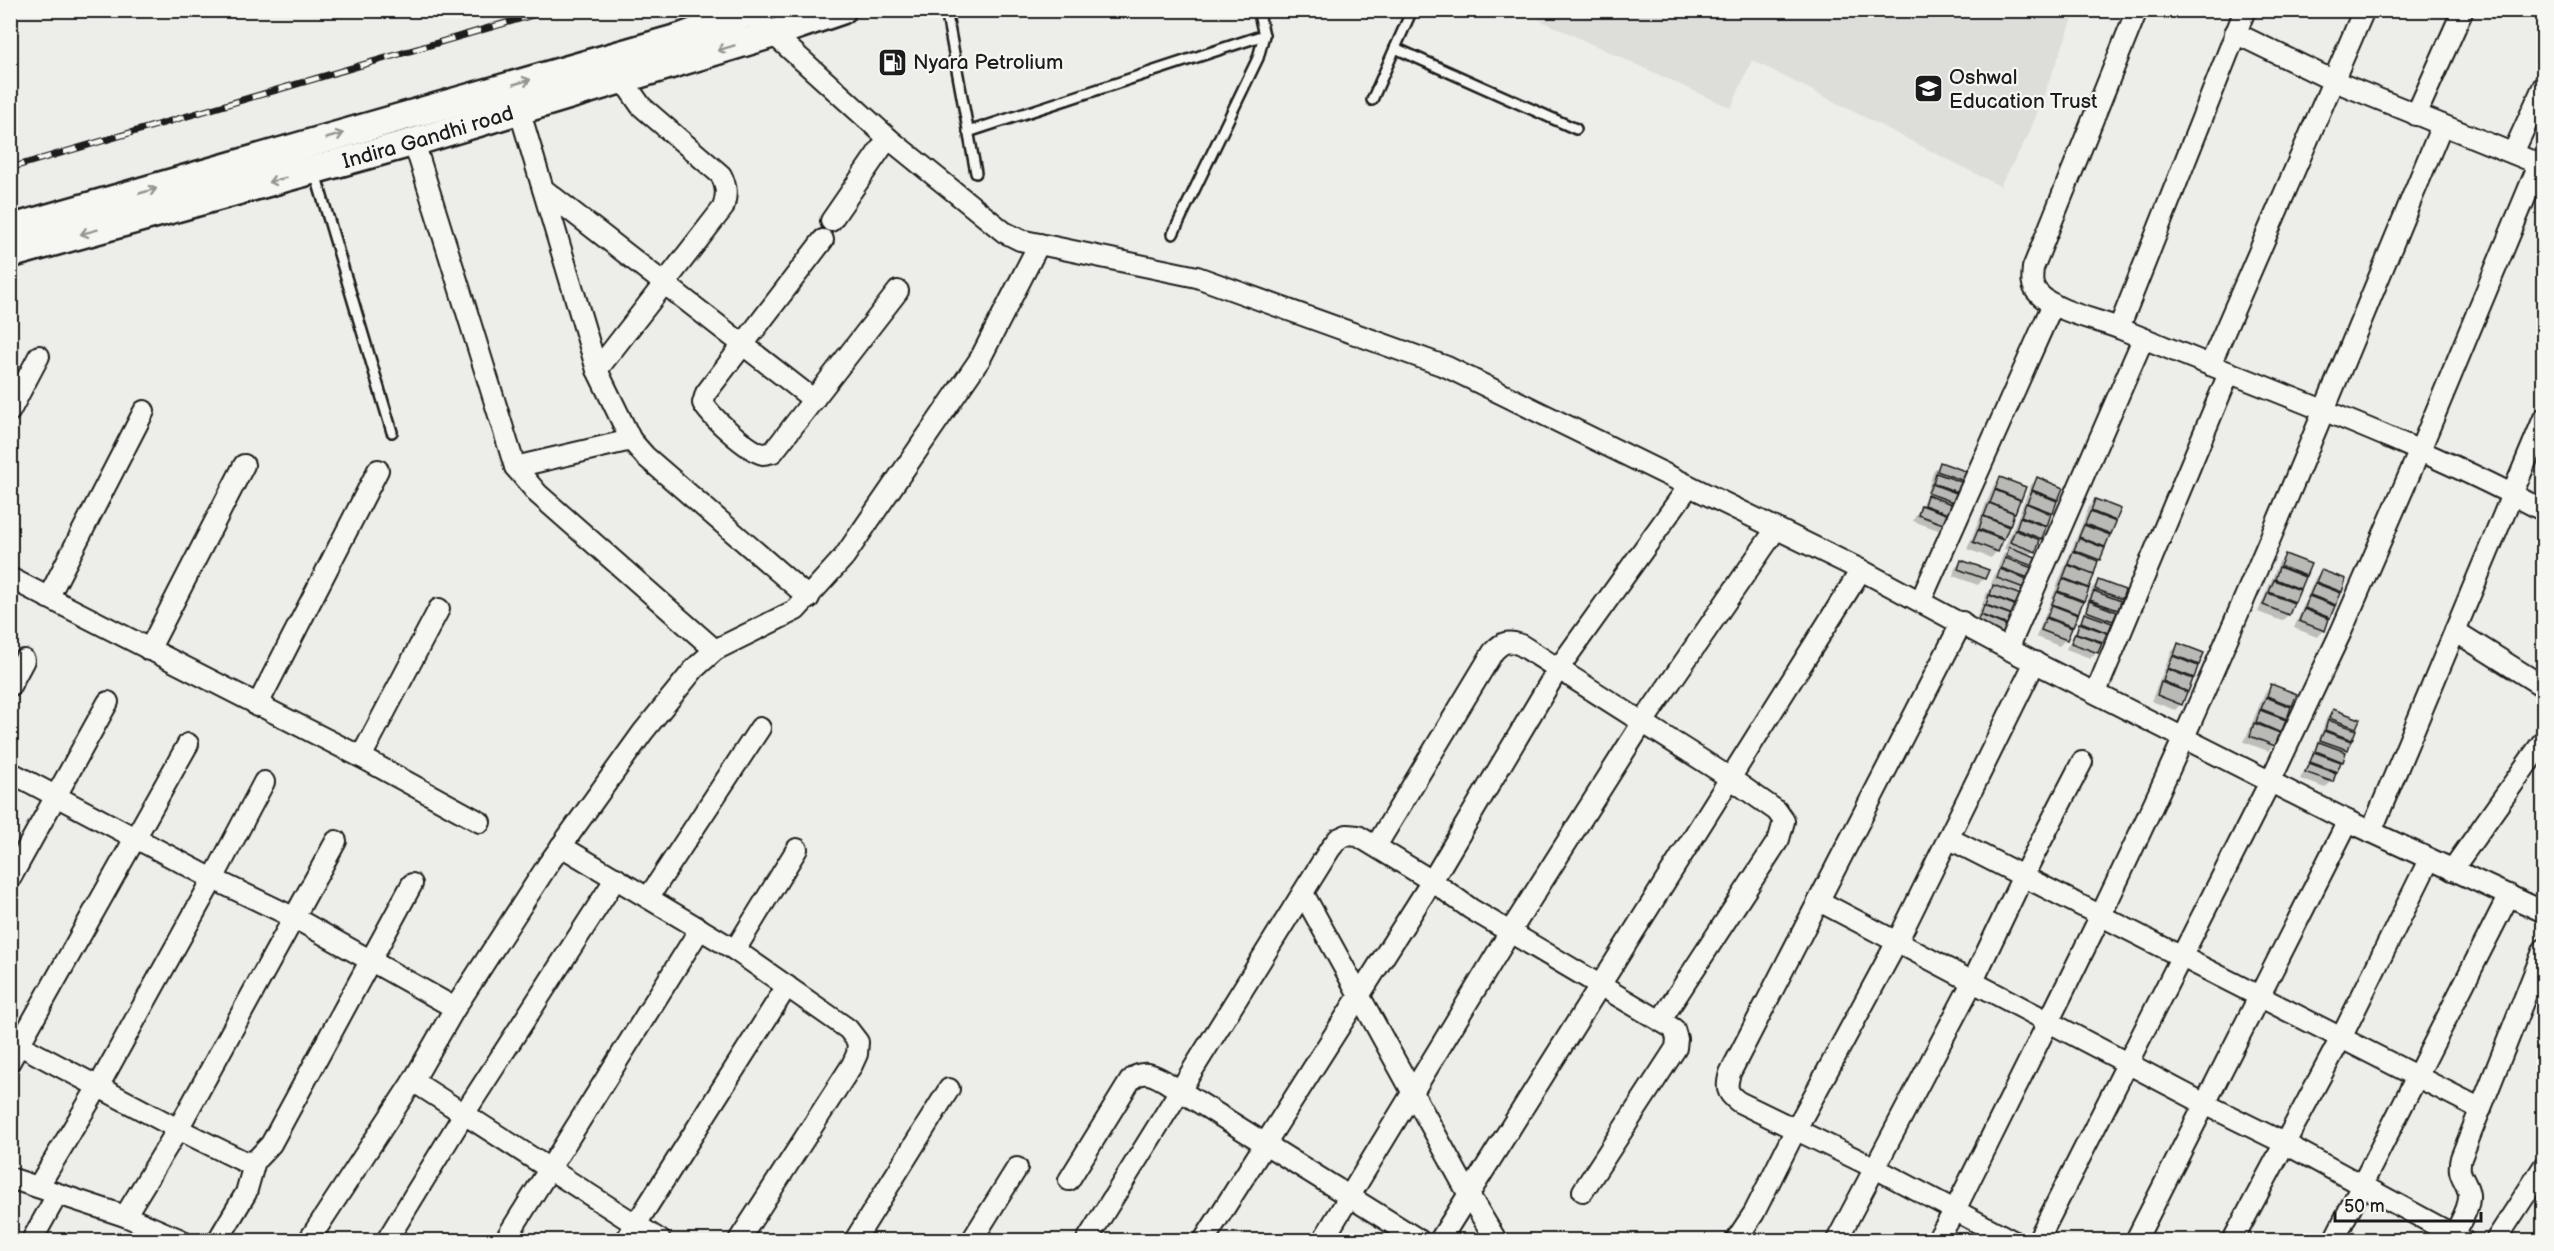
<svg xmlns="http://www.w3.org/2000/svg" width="2554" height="1251" viewBox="0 0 2554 1251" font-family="'Balsamiq Sans',sans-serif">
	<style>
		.built { fill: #ddddda }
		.shadow { fill: #0003 }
		.building { fill: #b9b9b6; stroke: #1c1c1c; stroke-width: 1.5 }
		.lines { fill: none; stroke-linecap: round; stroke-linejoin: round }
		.service-casing { stroke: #1c1c1c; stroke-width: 14 }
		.minor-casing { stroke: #1c1c1c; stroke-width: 24 }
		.secondary-casing { stroke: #1c1c1c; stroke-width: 32 }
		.service { stroke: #f6f6f2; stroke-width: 9 }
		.minor { stroke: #f6f6f2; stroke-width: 20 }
		.secondary { stroke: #f6f6f2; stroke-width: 27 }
		.rail-casing { stroke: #1c1c1c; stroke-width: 7 }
		.rail { stroke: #f6f6f2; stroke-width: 4.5; stroke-dasharray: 14; stroke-linecap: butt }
		.oneway { stroke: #949492 }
		.labels { text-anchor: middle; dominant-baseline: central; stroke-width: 4.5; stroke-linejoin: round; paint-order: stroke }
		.poi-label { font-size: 21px; fill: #1c1c1c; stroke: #f6f6f2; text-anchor: start }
		.street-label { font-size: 21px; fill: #1c1c1c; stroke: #f6f6f2 }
	</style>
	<rect width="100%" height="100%" fill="#edede9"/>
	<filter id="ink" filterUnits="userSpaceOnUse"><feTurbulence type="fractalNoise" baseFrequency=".0167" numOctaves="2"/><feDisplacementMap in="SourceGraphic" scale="12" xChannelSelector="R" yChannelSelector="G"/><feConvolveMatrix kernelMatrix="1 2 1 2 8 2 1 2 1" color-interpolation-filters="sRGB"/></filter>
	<g filter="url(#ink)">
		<polygon class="built" points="1520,11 2076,11 2029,134 2000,186 1752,60 1731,108"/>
		<g class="shadow">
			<polygon points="1941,464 1963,481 1944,524 1938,530 1913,521 1924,500 1934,470"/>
			<polygon points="2000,479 2024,488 1997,551 1991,558 1967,549 1994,485"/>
			<polygon points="2037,479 2057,499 2034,551 2030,556 2032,565 2023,587 2015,595 2019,596 2007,624 2004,627 1970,632 1987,593 1995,586 1991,584 1994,577 2003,555 2008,550 2004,549 2031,485"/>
			<polygon points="2096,500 2119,509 2090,575 2092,576 2072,626 2066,639 2059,646 2036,637 2089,507"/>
			<polygon points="2286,555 2309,565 2288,615 2282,621 2258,612 2279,562"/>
			<polygon points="1962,561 1984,578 1978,585 1953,576 1955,568"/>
			<polygon points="2321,571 2344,580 2323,630 2317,637 2294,628 2315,578"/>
			<polygon points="2099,581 2121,598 2097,652 2090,658 2066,649 2082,618 2092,588"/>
			<polygon points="2179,645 2202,654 2181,704 2175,710 2151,701 2172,651"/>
			<polygon points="2272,686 2295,695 2274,745 2268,751 2244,742 2265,692"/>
			<polygon points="2333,711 2355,727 2332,781 2325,788 2300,779 2316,747 2327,717"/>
		</g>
		<g class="building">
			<polygon points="1940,462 1968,472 1964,481 1937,471"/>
			<polygon points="1936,473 1964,483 1960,493 1933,483"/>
			<polygon points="2000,477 2026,487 2021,500 1995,489"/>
			<polygon points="2037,477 2063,488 2058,500 2032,490"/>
			<polygon points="1932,484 1959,494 1956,503 1928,493"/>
			<polygon points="1995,490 2020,500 2015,513 1990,503"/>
			<polygon points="2032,491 2057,501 2053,513 2027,503"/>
			<polygon points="1927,495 1954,505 1951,515 1924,505"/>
			<polygon points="2095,499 2121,509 2116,521 2091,511"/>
			<polygon points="1989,503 2014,513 2010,526 1984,516"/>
			<polygon points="2026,503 2051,514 2047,526 2021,516"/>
			<polygon points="1921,505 1949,515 1946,525 1918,515"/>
			<polygon points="2090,512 2116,522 2111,534 2085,524"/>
			<polygon points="1983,516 2009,527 2004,539 1979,529"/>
			<polygon points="2020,517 2046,527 2042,539 2016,529"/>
			<polygon points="2084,525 2110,535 2105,547 2079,537"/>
			<polygon points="1978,530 2003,540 1998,552 1973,542"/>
			<polygon points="2015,530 2040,540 2036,552 2010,542"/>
			<polygon points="2079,538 2105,548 2100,560 2074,550"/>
			<polygon points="2009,547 2036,557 2033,566 2006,556"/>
			<polygon points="2073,551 2098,561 2094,574 2068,564"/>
			<polygon points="2285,554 2311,564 2306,576 2280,566"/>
			<polygon points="2005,558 2032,568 2029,578 2001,568"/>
			<polygon points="1961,560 1989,570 1985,579 1958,569"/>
			<polygon points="2068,565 2094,575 2089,588 2063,578"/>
			<polygon points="2279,567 2305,577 2300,589 2275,579"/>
			<polygon points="2000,569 2027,579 2024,588 1997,578"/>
			<polygon points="2321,570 2346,579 2342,592 2316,582"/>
			<polygon points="2063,579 2089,589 2084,601 2058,591"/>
			<polygon points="2098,580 2125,590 2122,599 2095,589"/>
			<polygon points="2274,580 2300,590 2295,602 2269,592"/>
			<polygon points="2315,583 2341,593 2336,605 2310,595"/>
			<polygon points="1993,585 2021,595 2017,605 1990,595"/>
			<polygon points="2094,591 2121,601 2118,610 2090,600"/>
			<polygon points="2057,592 2083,602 2078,614 2052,604"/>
			<polygon points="2268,593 2294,603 2289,615 2263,605"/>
			<polygon points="1989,595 2017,606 2013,615 1986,605"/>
			<polygon points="2309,596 2335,606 2330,618 2305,608"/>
			<polygon points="2089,601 2117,612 2113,621 2086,611"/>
			<polygon points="1984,605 2012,615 2008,625 1981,615"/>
			<polygon points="2052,605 2078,615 2073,627 2047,617"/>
			<polygon points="2304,609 2329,619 2325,631 2299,621"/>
			<polygon points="2084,613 2112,623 2108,633 2081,622"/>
			<polygon points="1980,615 2007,626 2003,636 1975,626"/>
			<polygon points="2046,618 2072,628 2067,640 2041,630"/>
			<polygon points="2079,623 2107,633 2103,642 2076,633"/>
			<polygon points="2075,633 2102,643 2098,653 2071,643"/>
			<polygon points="2178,643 2204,653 2199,665 2174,655"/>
			<polygon points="2173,656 2198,666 2194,678 2168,668"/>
			<polygon points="2167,669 2193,679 2188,692 2163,681"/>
			<polygon points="2161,682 2187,692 2182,705 2157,695"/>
			<polygon points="2271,684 2297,694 2292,706 2267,696"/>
			<polygon points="2266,697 2291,707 2287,719 2261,709"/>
			<polygon points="2333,709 2360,719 2356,728 2329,718"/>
			<polygon points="2260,710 2286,720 2281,733 2256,722"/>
			<polygon points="2328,720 2356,730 2352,740 2325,730"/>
			<polygon points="2254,723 2280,733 2275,746 2250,736"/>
			<polygon points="2324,731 2351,741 2348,750 2320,740"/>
			<polygon points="2319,742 2346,752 2343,762 2316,751"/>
			<polygon points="2314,752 2341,762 2337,772 2310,762"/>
			<polygon points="2309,763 2336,773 2333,782 2305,772"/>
		</g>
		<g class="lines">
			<defs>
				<g id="service">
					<polyline points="946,10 976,173"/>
					<polyline points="1395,48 1576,129"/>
					<polyline points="1372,100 1412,10"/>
					<polyline points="968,132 1264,35"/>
					<polyline points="315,173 392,432"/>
					<polyline points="1173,234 1258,58 1264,35 1258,10"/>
				</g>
				<g id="minor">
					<path d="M2137,10L2033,268C2032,277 2031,286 2038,293C2053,311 2099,320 2121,329C2263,388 2408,438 2544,511"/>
					<polyline points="750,13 888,138 1004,232 1020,240 1197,277 1447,367 1861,570 2008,649 2348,821 2544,912"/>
					<polyline points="2235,33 2334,81 2544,166"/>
					<polyline points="519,109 597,370 631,440 645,456 809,598"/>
					<polyline points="2416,115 2463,10"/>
					<polyline points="414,142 515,467 538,494 715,650"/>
					<polyline points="2513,153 2544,85"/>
					<polyline points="543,189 814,400"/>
					<polyline points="831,221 888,138"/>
					<path d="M823,240L706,393L703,403C710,416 748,451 763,454C766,454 769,453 773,452L898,291"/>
					<polyline points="2119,328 2245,10"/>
					<polyline points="2210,365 2364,10"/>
					<path d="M597,370L723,208C727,195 727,187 721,175L641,106L622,79"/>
					<polyline points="10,411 39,356"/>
					<polyline points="515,467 631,440"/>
					<polyline points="10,578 361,757 480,822"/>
					<polyline points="48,598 144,411"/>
					<polyline points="1921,600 2053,304"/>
					<path d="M1962,622L1730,1073C1726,1087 1726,1093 1739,1102L1875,1168L2011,1240"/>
					<polyline points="2455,631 2544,687"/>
					<polyline points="2008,649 2143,339"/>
					<polyline points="149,650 244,465"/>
					<polyline points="10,686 24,660"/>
					<polyline points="2096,692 2229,373"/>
					<polyline points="257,706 378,470"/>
					<polyline points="361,757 439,609"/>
					<polyline points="10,772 213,879 98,1087 38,1187"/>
					<polyline points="264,782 213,879 293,917 455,1008 413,1081"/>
					<polyline points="2371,832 2544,418"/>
					<polyline points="1948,838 2481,1109"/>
					<polyline points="561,846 735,950 848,1029 858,1042 857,1054 852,1065 739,1240"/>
					<path d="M1376,846L1493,652C1502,642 1508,640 1521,645L1730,778L1777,811L1784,821L1779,839L1661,1020"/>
					<polyline points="2452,870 2544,740"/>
					<polyline points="10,879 108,702"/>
					<polyline points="1303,893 1469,1195 1496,1240"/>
					<polyline points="648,898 760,728"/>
					<polyline points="1819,901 2205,1104 2284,1143 2463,1240"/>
					<polyline points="735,950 797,849"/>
					<polyline points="455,1008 549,863 643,732 695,668 715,650 796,610 844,557 980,359 1039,244"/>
					<polyline points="10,1040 178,1129 245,1162 255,1161 271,1144 412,884"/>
					<polyline points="10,1061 188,744"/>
					<polyline points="10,1178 125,1216 181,1240"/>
					<path d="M1069,1180L1130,1081C1145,1064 1163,1081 1179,1090L1419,1240"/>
					<polyline points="125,1216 178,1129 336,841"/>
					<path d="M2454,1236C2459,1223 2470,1209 2469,1195C2467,1179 2456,1177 2461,1158L2544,949"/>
					<polyline points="32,1240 57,1195"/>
					<polyline points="218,1240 246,1193 255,1161"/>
					<polyline points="309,1240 413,1081 660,1240"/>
					<polyline points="387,1240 464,1114 616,878"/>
					<polyline points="505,1240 700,929"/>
					<polyline points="626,1240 787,986"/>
					<polyline points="855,1240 949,1089"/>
					<polyline points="972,1240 1017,1168"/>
					<polyline points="1087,1240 1330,849 1338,839 1347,835 1358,836 1432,881 1471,909 1674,1029 1677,1039 1676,1048 1583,1191"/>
					<polyline points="1204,1240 1432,881 1558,669 1689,486"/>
					<polyline points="1323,1240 1510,932 1643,722 1776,529"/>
					<polyline points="1440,1240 1861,570"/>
					<polyline points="1736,1240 1754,1213 1796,1129 1897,942 2035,662"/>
					<polyline points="1837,1240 1973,981 2023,876 2082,762"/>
					<path d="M1937,1240L1954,1212C2032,1054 2112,898 2184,737C2274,535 2357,330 2442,125"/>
					<polyline points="2038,1240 2270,782 2341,632 2420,450 2539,164"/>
					<polyline points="2136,1240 2348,821"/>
					<polyline points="2233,1240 2341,1038 2429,860"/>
					<polyline points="2334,1240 2509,895"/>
					<polyline points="2496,1240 2544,1166"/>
				</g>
				<g id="secondary">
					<polyline points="10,229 682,37 756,10"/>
					<path id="s1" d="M10,254L414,142L772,34L842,10"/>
				</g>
			</defs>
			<use href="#service" class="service-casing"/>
			<use href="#minor" class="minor-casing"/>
			<use href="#secondary" class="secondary-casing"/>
			<use href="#service" class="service"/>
			<use href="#minor" class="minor"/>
			<use href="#secondary" class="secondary"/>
			<defs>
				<polyline id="rail" points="10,168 550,10"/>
			</defs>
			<use href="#rail" class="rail-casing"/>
			<use href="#rail" class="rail"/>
		</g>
		<defs><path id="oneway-shaft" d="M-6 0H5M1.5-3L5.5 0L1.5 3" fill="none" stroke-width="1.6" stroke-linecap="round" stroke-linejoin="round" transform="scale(1.5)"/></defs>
		<g class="oneway">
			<use href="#oneway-shaft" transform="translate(726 48) rotate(163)"/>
			<use href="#oneway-shaft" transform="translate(522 82) rotate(-16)"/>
			<use href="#oneway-shaft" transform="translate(335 136) rotate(-16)"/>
			<use href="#oneway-shaft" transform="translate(277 180) rotate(165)"/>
			<use href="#oneway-shaft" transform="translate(148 191) rotate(-16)"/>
			<use href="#oneway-shaft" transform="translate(89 232) rotate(165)"/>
		</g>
	</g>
	<defs>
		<symbol id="fuel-square" viewBox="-11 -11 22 22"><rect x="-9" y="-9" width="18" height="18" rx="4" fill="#1c1c1c" stroke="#f6f6f2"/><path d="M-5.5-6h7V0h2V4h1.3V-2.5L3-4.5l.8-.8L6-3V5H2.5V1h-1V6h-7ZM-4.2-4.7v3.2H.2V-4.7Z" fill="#fff"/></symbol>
		<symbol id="school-square" viewBox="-11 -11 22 22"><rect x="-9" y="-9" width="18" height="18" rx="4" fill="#1c1c1c" stroke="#f6f6f2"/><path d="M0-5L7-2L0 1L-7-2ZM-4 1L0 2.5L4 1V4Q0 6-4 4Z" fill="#fff"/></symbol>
	</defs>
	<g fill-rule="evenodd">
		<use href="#fuel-square" x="876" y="46" width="33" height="33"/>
		<use href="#school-square" x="1912" y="72" width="33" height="33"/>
	</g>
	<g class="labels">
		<g class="poi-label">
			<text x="913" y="62">Nyara Petrolium</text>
			<text x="1949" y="77">Oshwal<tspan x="1949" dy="24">Education Trust</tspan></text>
		</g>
		<g class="street-label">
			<text stroke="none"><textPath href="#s1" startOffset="434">Indira Gandhi road</textPath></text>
		</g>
	</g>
	<rect width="2554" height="1251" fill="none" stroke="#f6f6f2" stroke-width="36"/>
	<rect x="18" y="18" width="2518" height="1215" fill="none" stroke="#1c1c1c" stroke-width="2" filter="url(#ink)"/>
	<path d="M2335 1212v9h146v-9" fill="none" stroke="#1c1c1c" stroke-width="3"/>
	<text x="2344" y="1212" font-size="18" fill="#1c1c1c" stroke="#f6f6f2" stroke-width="4.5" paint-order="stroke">50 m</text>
</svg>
